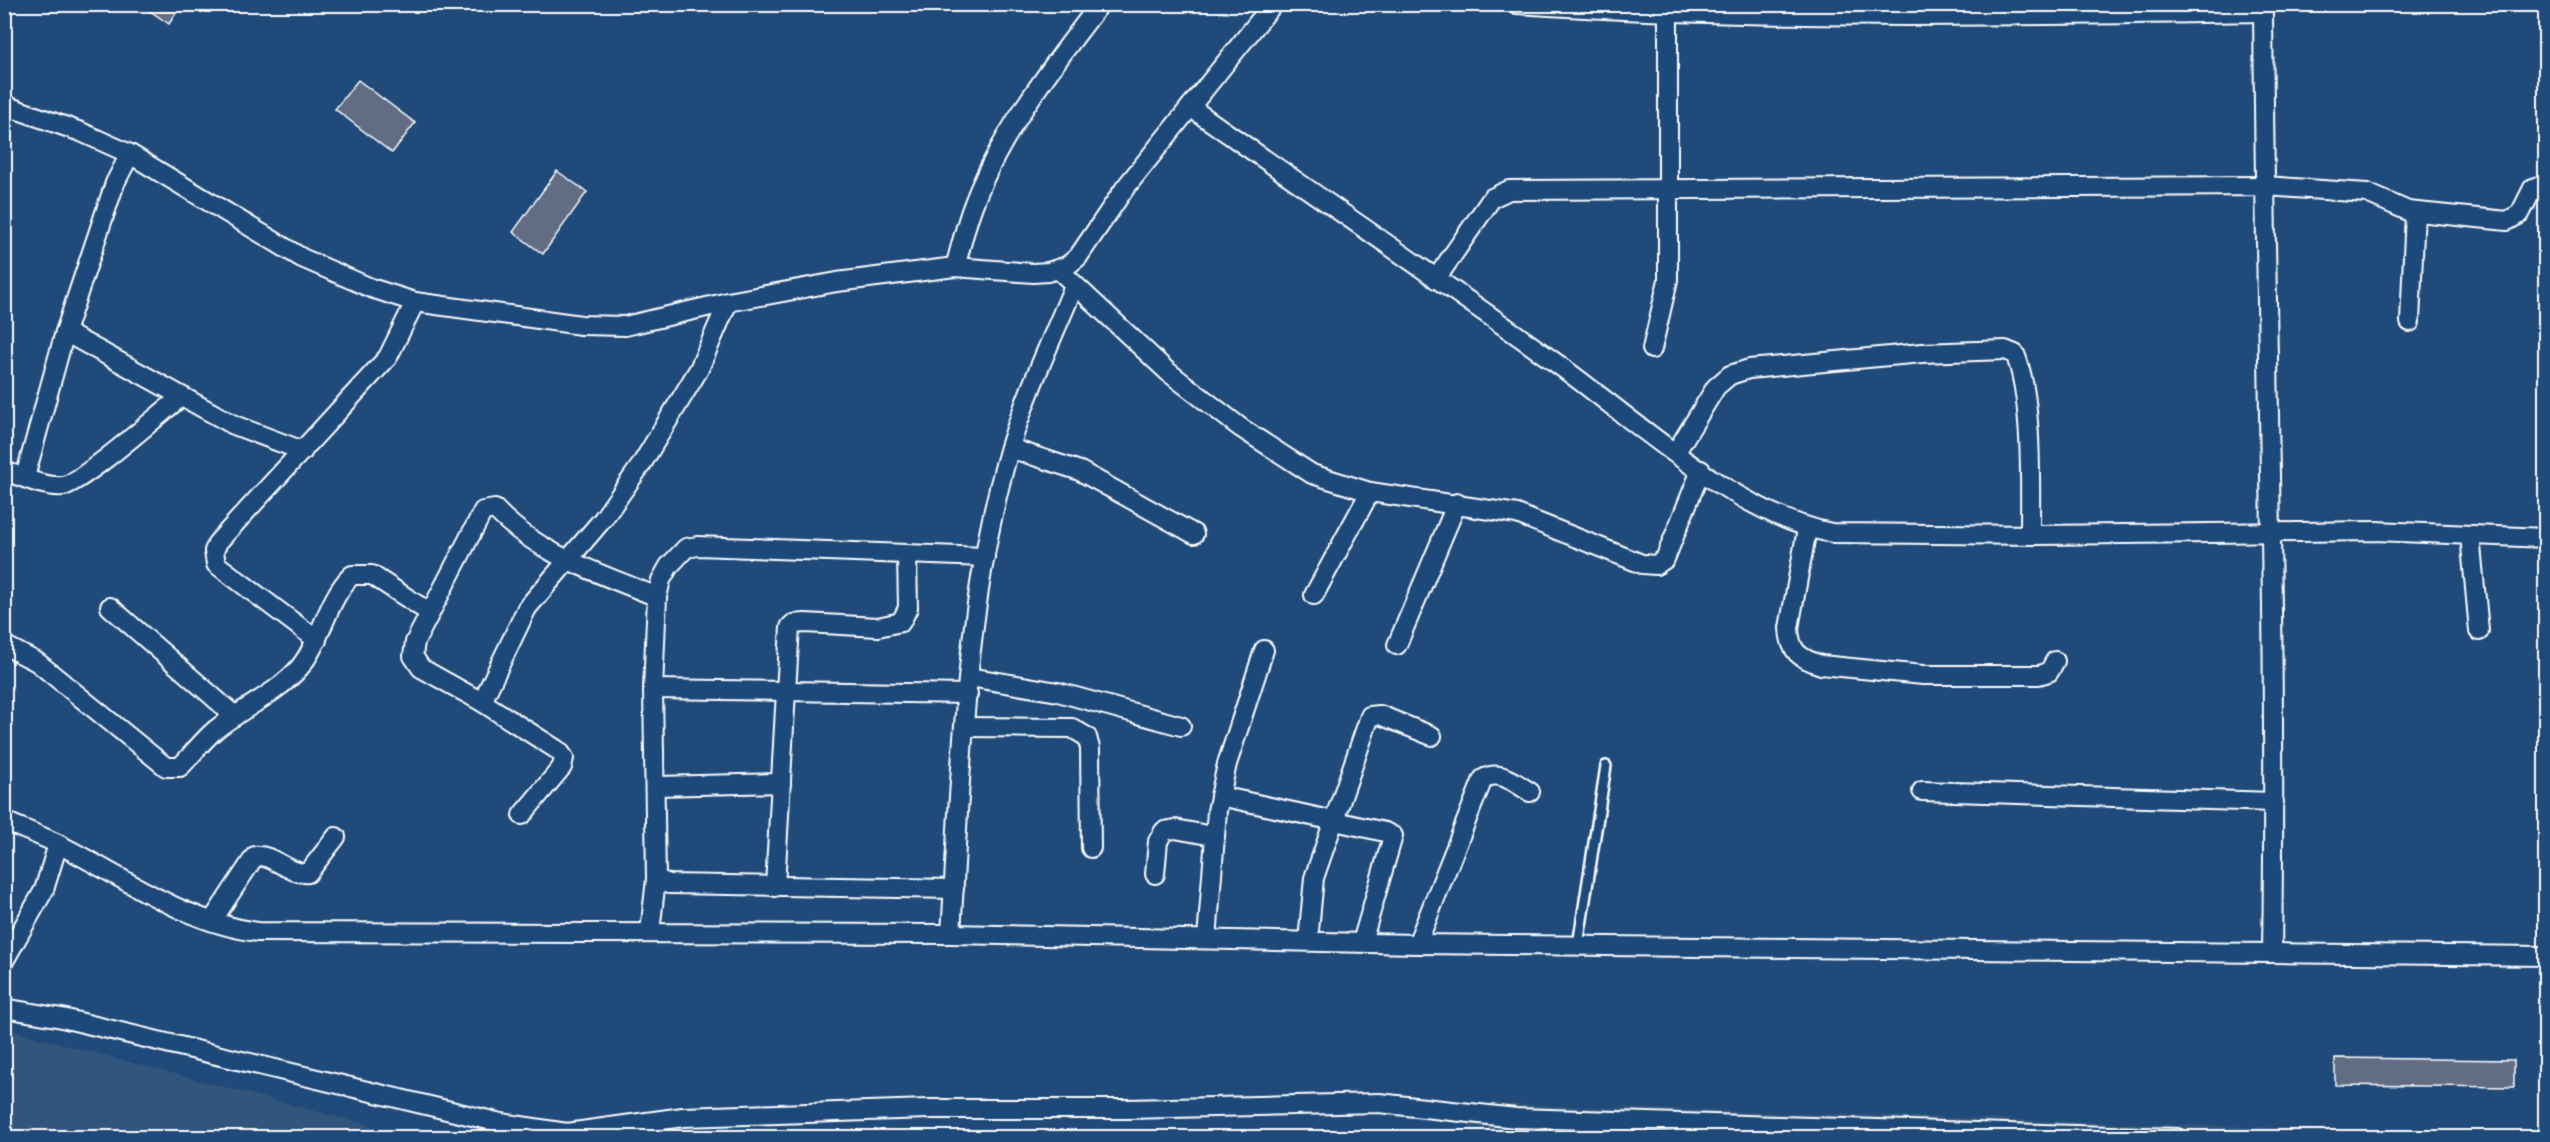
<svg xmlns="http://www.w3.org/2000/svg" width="2550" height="1142" viewBox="0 0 2550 1142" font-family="'Indie Flower',sans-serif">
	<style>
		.built { fill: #33547d }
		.building { fill: #626c83; stroke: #fff; stroke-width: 1.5 }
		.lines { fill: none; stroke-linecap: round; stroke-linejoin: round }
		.service-casing { stroke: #fff; stroke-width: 14 }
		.minor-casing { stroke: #fff; stroke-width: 22 }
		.service { stroke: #1f4a7a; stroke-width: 9 }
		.minor { stroke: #1f4a7a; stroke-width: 18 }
	</style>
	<rect width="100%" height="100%" fill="#1f4a7a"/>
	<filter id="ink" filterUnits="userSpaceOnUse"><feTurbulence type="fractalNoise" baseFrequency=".0167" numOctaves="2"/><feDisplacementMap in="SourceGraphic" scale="12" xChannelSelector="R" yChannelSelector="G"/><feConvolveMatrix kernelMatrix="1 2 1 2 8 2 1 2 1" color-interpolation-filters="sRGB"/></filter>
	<g filter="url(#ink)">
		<g class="built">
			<polygon points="4,1029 5,1029 414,1137 5,1137"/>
			<polygon points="1466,1103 2545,1136 2546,1137 1471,1138"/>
		</g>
		<g class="building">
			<polygon points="140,4 182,4 169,24"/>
			<polygon points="358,80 415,123 392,153 335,109"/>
			<polygon points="557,171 587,192 543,254 513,232"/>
			<polygon points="2335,1058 2514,1060 2514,1087 2335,1085"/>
		</g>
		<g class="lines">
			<defs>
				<polyline id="service" points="1578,945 1606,766"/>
				<g id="minor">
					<path d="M1517,4C1765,21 2015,16 2263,12"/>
					<path d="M2263,4C2265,321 2277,637 2272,953"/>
					<polyline points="4,105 81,132 130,154 302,258 371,288 415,302 581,325 625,326 728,302 837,282 955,267 1033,273 1048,272 1067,266 1078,257 1125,188 1273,4"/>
					<path d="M1190,107C1312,193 1435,276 1556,363C1634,419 1737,516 1832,533L2039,535L2375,531L2546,538"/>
					<path d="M955,267C960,250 964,232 970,214C995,140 1052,66 1100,4"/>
					<polyline points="1059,270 1167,371 1241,428 1312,474 1370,492 1517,514 1642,564 1656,565 1665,559 1701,470"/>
					<polyline points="1436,279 1492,198 1509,190 2265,186 2367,193 2408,211 2507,221 2520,214 2533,188 2546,184"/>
					<polyline points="2410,322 2415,212"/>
					<polyline points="65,332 234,425 303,451"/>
					<polyline points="1652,349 1668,280 1668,4"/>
					<polyline points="1010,448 1080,471 1194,534"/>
					<path d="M1676,452L1716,387L1730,375L1749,369L1922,353L2005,350L2015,354C2033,397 2030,487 2030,535"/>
					<path d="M4,471C22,476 44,488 63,486C80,484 162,412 181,397"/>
					<polyline points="25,477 65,332 115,183 130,154"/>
					<path d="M1807,529L1789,628C1790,652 1799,658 1821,665L1923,675H2039L2049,672L2055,661"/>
					<polyline points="2470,535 2479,631"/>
					<polyline points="1314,595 1370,492"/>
					<polyline points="110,607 235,716"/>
					<polyline points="317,640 216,564 214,551 218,542 388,357 415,302"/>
					<path d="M4,645L37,662L166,767H180C192,755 202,741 215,730C242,708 277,694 300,667C322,640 327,599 352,575H372L430,613"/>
					<polyline points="1397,645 1457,503"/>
					<polyline points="969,677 1058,692 1181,726"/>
					<polyline points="653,689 786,691 790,627 793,624 805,623 878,627 901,622 908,608 907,555"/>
					<path d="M482,702L421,668L413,656L415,642L483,511L495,509C538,555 600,573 657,597"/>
					<polyline points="965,727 1072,728 1087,737 1090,748 1091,848"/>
					<polyline points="656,786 781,783"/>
					<polyline points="1922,791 2274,802"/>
					<polyline points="1220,796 1385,832 1393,836 1362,942"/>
					<polyline points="522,815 562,767 564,758 559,751 482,702 527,608 603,519 641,465 699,369 728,302"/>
					<path d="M4,821C23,829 42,836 60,845C125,878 185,923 258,932L951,934L1417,944L2546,956"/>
					<polyline points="1155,874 1158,841 1164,831 1175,829 1213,836"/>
					<polyline points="775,887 786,691 968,694"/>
					<polyline points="954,889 669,884 656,879 653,689 657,597 661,580 669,566 686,548 698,546 985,557"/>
					<path d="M212,921L255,856C274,854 289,875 308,873L336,837"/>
					<polyline points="650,932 656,879"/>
					<path d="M951,934C961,772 964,604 1010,447C1027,392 1052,339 1074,286"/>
					<polyline points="1207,939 1217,811 1227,764 1264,650"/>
					<polyline points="1308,941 1314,878 1370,716 1380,715 1432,736"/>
					<path d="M1417,944L1483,779C1500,769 1515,783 1530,792"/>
					<polyline points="4,961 44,890 58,844"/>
					<polyline points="4,1008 62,1018 501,1123 567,1133 683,1117 928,1109 1127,1109 1379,1103 1516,1118 2177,1138"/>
				</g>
			</defs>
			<use href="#service" class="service-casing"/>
			<use href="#minor" class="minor-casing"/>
			<use href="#service" class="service"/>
			<use href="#minor" class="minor"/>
		</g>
	</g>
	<rect width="2550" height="1142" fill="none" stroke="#1f4a7a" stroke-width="24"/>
	<rect x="12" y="12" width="2526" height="1118" fill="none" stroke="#fff" stroke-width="2" filter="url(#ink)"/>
</svg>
